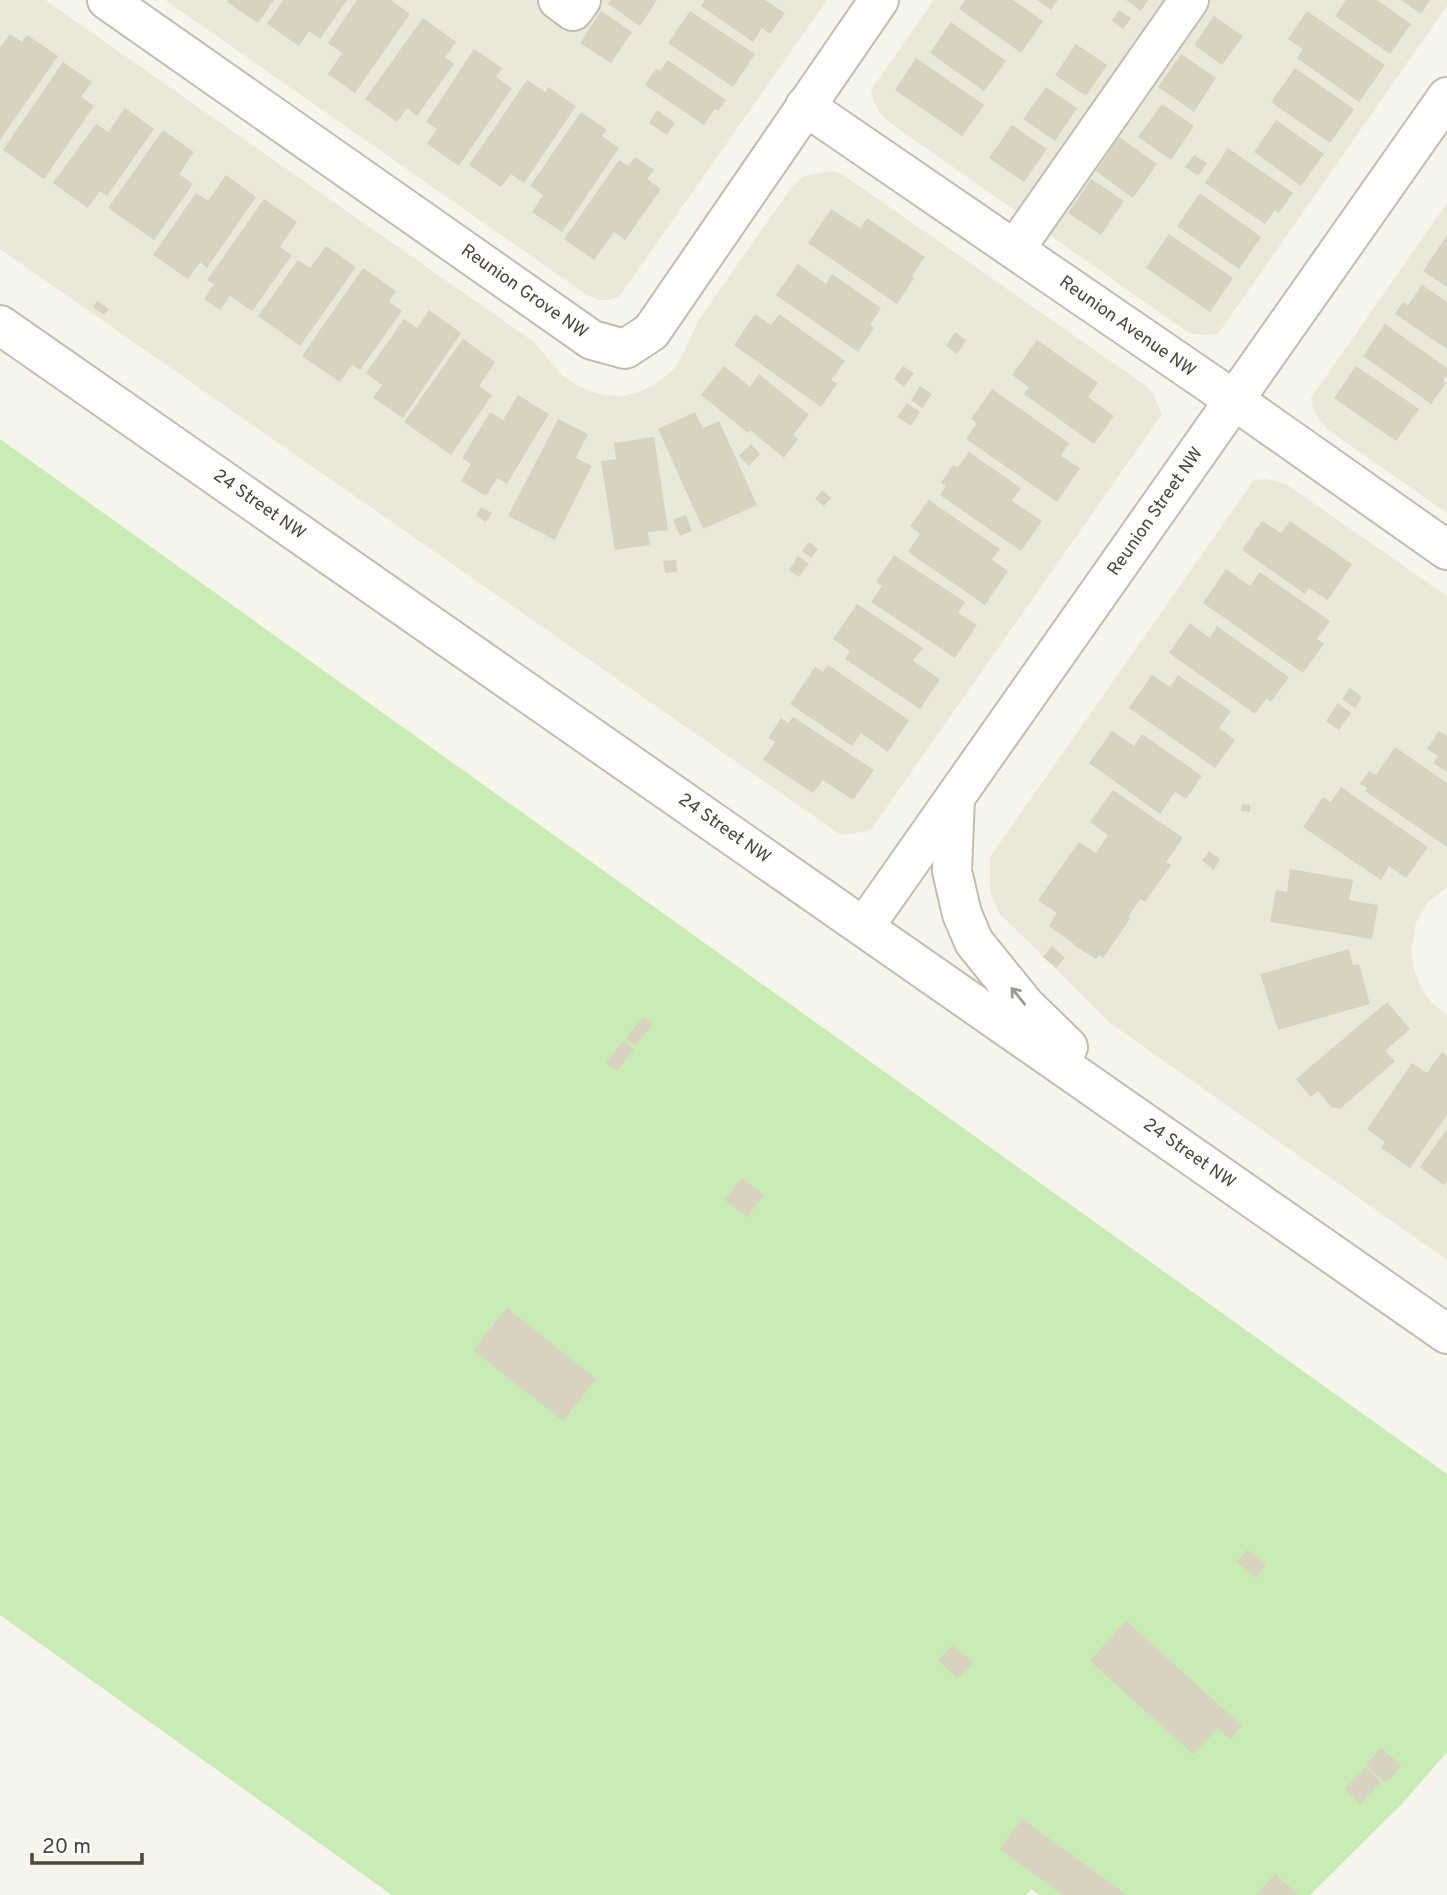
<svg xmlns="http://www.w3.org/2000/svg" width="1447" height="1895" viewBox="0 0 1447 1895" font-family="Overpass,sans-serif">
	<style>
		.residential { fill: #eae8d9 }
		.green { fill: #c9ebb4 }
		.building { fill: #d8d3c0 }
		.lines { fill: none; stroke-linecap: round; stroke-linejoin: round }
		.minor-casing { stroke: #c2bead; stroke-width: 42 }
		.minor { stroke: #fff; stroke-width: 38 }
		.oneway { stroke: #9c9a92 }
		.labels { text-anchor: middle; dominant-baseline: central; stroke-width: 5; stroke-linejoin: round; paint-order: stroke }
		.street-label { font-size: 18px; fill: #4b4739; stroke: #fff }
	</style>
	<rect width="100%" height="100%" fill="#f6f5ec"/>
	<g class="residential">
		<polygon points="0,0 45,0 534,342 562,375 575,384 589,391 605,395 621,396 640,392 658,382 674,369 684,352 698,321 791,188 804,176 831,171 842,174 1145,385 1153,394 1162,414 870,831 841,835 0,249"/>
		<polygon points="165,0 827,0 619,297 608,300 598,300 587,295"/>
		<polygon points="934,0 1447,0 1447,6 1218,334 1206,335 1192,334 1186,331 886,120 880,113 873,100 871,90"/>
		<polygon points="1447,203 1447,513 1327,429 1320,421 1313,408 1311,398"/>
		<polygon points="1267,479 1286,484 1447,596 1447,887 1427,903 1416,923 1411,951 1414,970 1422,989 1431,1002 1447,1015 1447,1260 1110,1023 999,913 990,892 990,857 1254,480"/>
	</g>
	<polygon class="green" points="0,439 1447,1474 1447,1752 1402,1804 1310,1895 1040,1895 1031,1889 1026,1895 392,1895 0,1615"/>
	<g class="building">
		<polygon points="228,0 274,0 258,23 227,2"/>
		<polygon points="283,0 347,0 320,39 309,31 299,46 267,24"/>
		<polygon points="357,0 391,0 410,14 355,93 328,74 342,53 328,43"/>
		<polygon points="611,0 657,0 640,26 608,4"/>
		<polygon points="705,0 765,0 785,13 770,34 762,28 753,42 701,6"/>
		<polygon points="965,0 1013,0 1043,21 1021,53 959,9"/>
		<polygon points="1037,0 1058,0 1051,10"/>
		<polygon points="1126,0 1148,0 1141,11"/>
		<polygon points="1346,0 1377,0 1411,24 1390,54 1335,16"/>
		<polygon points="1401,0 1430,0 1421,14"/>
		<polygon points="1119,10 1131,18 1123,29 1112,21"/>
		<polygon points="601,11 632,32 611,63 580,43"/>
		<polygon points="690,11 755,54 733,87 668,43"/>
		<polygon points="1307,11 1385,65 1359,102 1297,58 1303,49 1288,39"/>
		<polygon points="1214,16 1243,36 1222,65 1194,45"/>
		<polygon points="423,18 456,42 445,57 454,64 417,116 407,108 397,122 365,99"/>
		<polygon points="951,22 1006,61 984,91 930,53"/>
		<polygon points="10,34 22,42 27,35 58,56 0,140 0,48"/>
		<polygon points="1076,44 1107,65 1086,96 1055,75"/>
		<polygon points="474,49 502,68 496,77 512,88 459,166 427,144 437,129 426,122"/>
		<polygon points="1181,54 1216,78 1194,112 1158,87"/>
		<polygon points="916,58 984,105 962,136 895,90"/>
		<polygon points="668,60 726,100 718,111 715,109 704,125 645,85 656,69 660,71"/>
		<polygon points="63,62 92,82 81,97 94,106 44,179 3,150"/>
		<polygon points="1295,68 1354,109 1330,143 1271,102"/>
		<polygon points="527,80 545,92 548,87 576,106 524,183 511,174 501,187 469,165"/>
		<polygon points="1046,87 1077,108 1055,141 1023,119"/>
		<polygon points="1162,104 1194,126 1171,160 1138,137"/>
		<polygon points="125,108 154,129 107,196 100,191 88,208 53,183 96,124 108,132"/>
		<polygon points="657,110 675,123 667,135 649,123"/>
		<polygon points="581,112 607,130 602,136 619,148 562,232 532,212 543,195 530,186"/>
		<polygon points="1276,120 1324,154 1301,186 1254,152"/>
		<polygon points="1012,125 1047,149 1024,182 989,158"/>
		<polygon points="163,130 194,152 179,174 193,184 154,240 108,208"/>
		<polygon points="1119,137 1157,164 1133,198 1096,171"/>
		<polygon points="1228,148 1293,193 1279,213 1275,210 1265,224 1205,183"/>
		<polygon points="1194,155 1207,163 1198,176 1185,167"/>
		<polygon points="635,157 654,170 647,179 661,189 625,240 614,232 594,260 564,239 619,160 628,166"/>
		<polygon points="226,175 256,197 207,268 200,262 188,279 153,255 196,193 208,201"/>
		<polygon points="1091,179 1124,201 1101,235 1068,213"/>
		<polygon points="1200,193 1261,237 1239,269 1177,226"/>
		<polygon points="264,199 297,222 280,247 292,255 252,311 230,296 220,310 204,299 214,284 207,280"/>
		<polygon points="831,209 860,228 867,218 925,257 912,276 914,278 897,304 808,243"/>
		<polygon points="1169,234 1233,278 1210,312 1146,268"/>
		<polygon points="1447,235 1447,287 1423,271"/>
		<polygon points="326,246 356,267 300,346 258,316 298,260 310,268"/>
		<polygon points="798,264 826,284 832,274 881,308 870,325 874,328 858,352 776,295"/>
		<polygon points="363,268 396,291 389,302 402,311 360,370 352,365 340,382 302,356"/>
		<polygon points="1422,285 1447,302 1447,349 1395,314 1403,302 1408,305"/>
		<polygon points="97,301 109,309 104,315 93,307"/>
		<polygon points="429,310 461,333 403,418 373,398 382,385 366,373 404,319 417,328"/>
		<polygon points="755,314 771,325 779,314 845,361 831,380 837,384 821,407 734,345"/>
		<polygon points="1385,324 1447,368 1447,375 1443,381 1446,383 1431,404 1363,356"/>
		<polygon points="955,332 966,340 957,354 946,346"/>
		<polygon points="463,339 495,362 479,386 492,395 451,455 404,422"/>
		<polygon points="1037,340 1098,383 1088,397 1114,416 1094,444 1024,394 1029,387 1012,375"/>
		<polygon points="724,366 750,387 759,374 809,415 793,435 798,439 784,458 750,430 748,433 701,395"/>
		<polygon points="903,366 914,373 904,387 894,379"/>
		<polygon points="1356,366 1419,409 1396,441 1334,398"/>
		<polygon points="920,386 932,394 922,408 911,400"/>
		<polygon points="992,389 1069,443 1061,456 1080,468 1057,502 966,439 977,423 971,419"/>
		<polygon points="518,395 549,414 507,484 497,478 486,496 461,481 471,464 462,458 490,412 503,420"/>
		<polygon points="907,403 920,412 911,426 897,417"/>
		<polygon points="695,412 703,428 719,421 757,505 703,529 658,429"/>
		<polygon points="558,419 588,434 576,458 592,466 555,540 508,516"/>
		<polygon points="654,437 668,530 648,532 650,545 615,550 601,461 616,459 614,443"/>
		<polygon points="751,444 760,454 749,466 739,456"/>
		<polygon points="969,452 1021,488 1012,501 1042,521 1021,551 940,495 946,486 941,483 953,465 958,467"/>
		<polygon points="822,490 831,498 824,506 815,499"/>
		<polygon points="929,500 1000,549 992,560 1008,571 985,605 908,552 920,534 910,526"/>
		<polygon points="481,507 492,513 486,522 476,516"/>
		<polygon points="686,515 692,531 680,536 673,520"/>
		<polygon points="1262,521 1281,533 1290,521 1352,564 1328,600 1309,588 1305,594 1242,550"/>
		<polygon points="809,542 818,549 811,558 802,551"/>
		<polygon points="894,555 965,602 958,613 977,625 955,658 871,602 882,586 876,582"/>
		<polygon points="798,556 809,564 799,577 789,570"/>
		<polygon points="676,560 677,572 665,573 663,561"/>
		<polygon points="1226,569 1250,586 1260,572 1330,621 1317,639 1324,644 1303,673 1203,603"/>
		<polygon points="857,604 923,648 913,661 940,679 920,709 845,659 850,651 833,639"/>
		<polygon points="1190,623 1210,638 1217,626 1289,677 1271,702 1266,699 1255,714 1169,653"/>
		<polygon points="828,665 909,720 888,752 861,733 852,746 790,704 815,667 823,672"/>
		<polygon points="1152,675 1170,687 1178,675 1231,711 1219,728 1235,740 1215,768 1129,708"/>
		<polygon points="1350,688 1362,697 1355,708 1342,699"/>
		<polygon points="1338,703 1351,713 1339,730 1326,721"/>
		<polygon points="793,717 874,770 853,800 823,780 813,793 763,760 775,742 768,738 781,718 788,723"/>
		<polygon points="1112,731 1134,746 1142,734 1202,776 1186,799 1175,792 1160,814 1089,763"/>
		<polygon points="1439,731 1447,736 1447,772 1433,763 1438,756 1427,749"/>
		<polygon points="1395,747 1447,783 1447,847 1365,791 1367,788 1360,784 1369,771 1376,775"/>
		<polygon points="1341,787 1428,847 1406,878 1389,866 1381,880 1303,827 1323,797 1331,802"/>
		<polygon points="1113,790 1183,838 1166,862 1171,865 1145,902 1140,899 1128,917 1130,919 1103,958 1099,955 1096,959 1073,945 1074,944 1049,926 1057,913 1038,900 1079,842 1096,853 1108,835 1090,822"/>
		<polygon points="1242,804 1250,805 1250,812 1241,811"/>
		<polygon points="1209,851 1220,859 1214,870 1202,861"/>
		<polygon points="1290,869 1353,880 1349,900 1378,905 1372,939 1270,922 1276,890 1287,892"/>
		<polygon points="1052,946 1065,958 1056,968 1043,957"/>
		<polygon points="1349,949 1353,965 1359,964 1370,1004 1278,1030 1260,974"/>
		<polygon points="1387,1002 1410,1029 1385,1051 1395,1061 1340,1109 1331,1107 1318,1091 1311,1097 1296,1079"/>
		<polygon points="643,1017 653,1024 635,1046 626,1038"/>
		<polygon points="623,1041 634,1049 617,1071 606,1063"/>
		<polygon points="1442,1052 1447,1056 1447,1115 1410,1168 1381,1148 1385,1142 1367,1129 1412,1063 1427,1073"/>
		<polygon points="1447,1129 1447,1181 1444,1185 1420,1167"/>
		<polygon points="742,1178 764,1195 747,1217 725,1200"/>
		<polygon points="507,1308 596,1379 563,1421 473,1350"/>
		<polygon points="1247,1550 1266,1565 1256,1578 1237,1562"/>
		<polygon points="1126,1621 1242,1726 1230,1739 1218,1728 1193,1754 1090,1661"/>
		<polygon points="953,1645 973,1663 958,1679 938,1660"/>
		<polygon points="1381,1748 1401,1766 1386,1783 1366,1765"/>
		<polygon points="1366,1767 1381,1782 1360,1804 1345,1789"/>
		<polygon points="1022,1819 1127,1895 1063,1895 1000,1849"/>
		<polygon points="1275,1874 1298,1895 1256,1895"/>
	</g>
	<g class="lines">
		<defs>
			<g id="minor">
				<polyline points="107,0 592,340 625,349 651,332 879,0"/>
				<polyline points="558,0 573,11 581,0"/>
				<polyline points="805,106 1234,400 1447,550"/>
				<polyline points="1015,249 1189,0"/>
				<polyline points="0,325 1447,1334"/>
				<polyline points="955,798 952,871 962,914 974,942 1025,1005 1068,1047"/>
				<polyline points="864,927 1447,97"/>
			</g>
		</defs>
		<use href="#minor" class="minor-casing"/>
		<use href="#minor" class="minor"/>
	</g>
	<defs><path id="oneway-shaft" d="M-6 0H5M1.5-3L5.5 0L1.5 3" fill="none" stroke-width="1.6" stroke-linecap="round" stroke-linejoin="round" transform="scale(1.75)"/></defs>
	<use class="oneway" href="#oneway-shaft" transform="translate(1018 996) rotate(-129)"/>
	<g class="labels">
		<g class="street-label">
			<text transform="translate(524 292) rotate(35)">Reunion Grove NW</text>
			<text transform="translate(1127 327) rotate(35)">Reunion Avenue NW</text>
			<text transform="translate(259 505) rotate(35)">24 Street NW</text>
			<text transform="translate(1156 512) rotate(-55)">Reunion Street NW</text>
			<text transform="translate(724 829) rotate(35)">24 Street NW</text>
			<text transform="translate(1189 1154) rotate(35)">24 Street NW</text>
		</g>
	</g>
	<path d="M32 1853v10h110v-10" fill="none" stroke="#4b4739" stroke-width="3.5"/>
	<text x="42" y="1853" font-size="21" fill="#4b4739" stroke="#ffffff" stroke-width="5" paint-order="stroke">20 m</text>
</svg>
